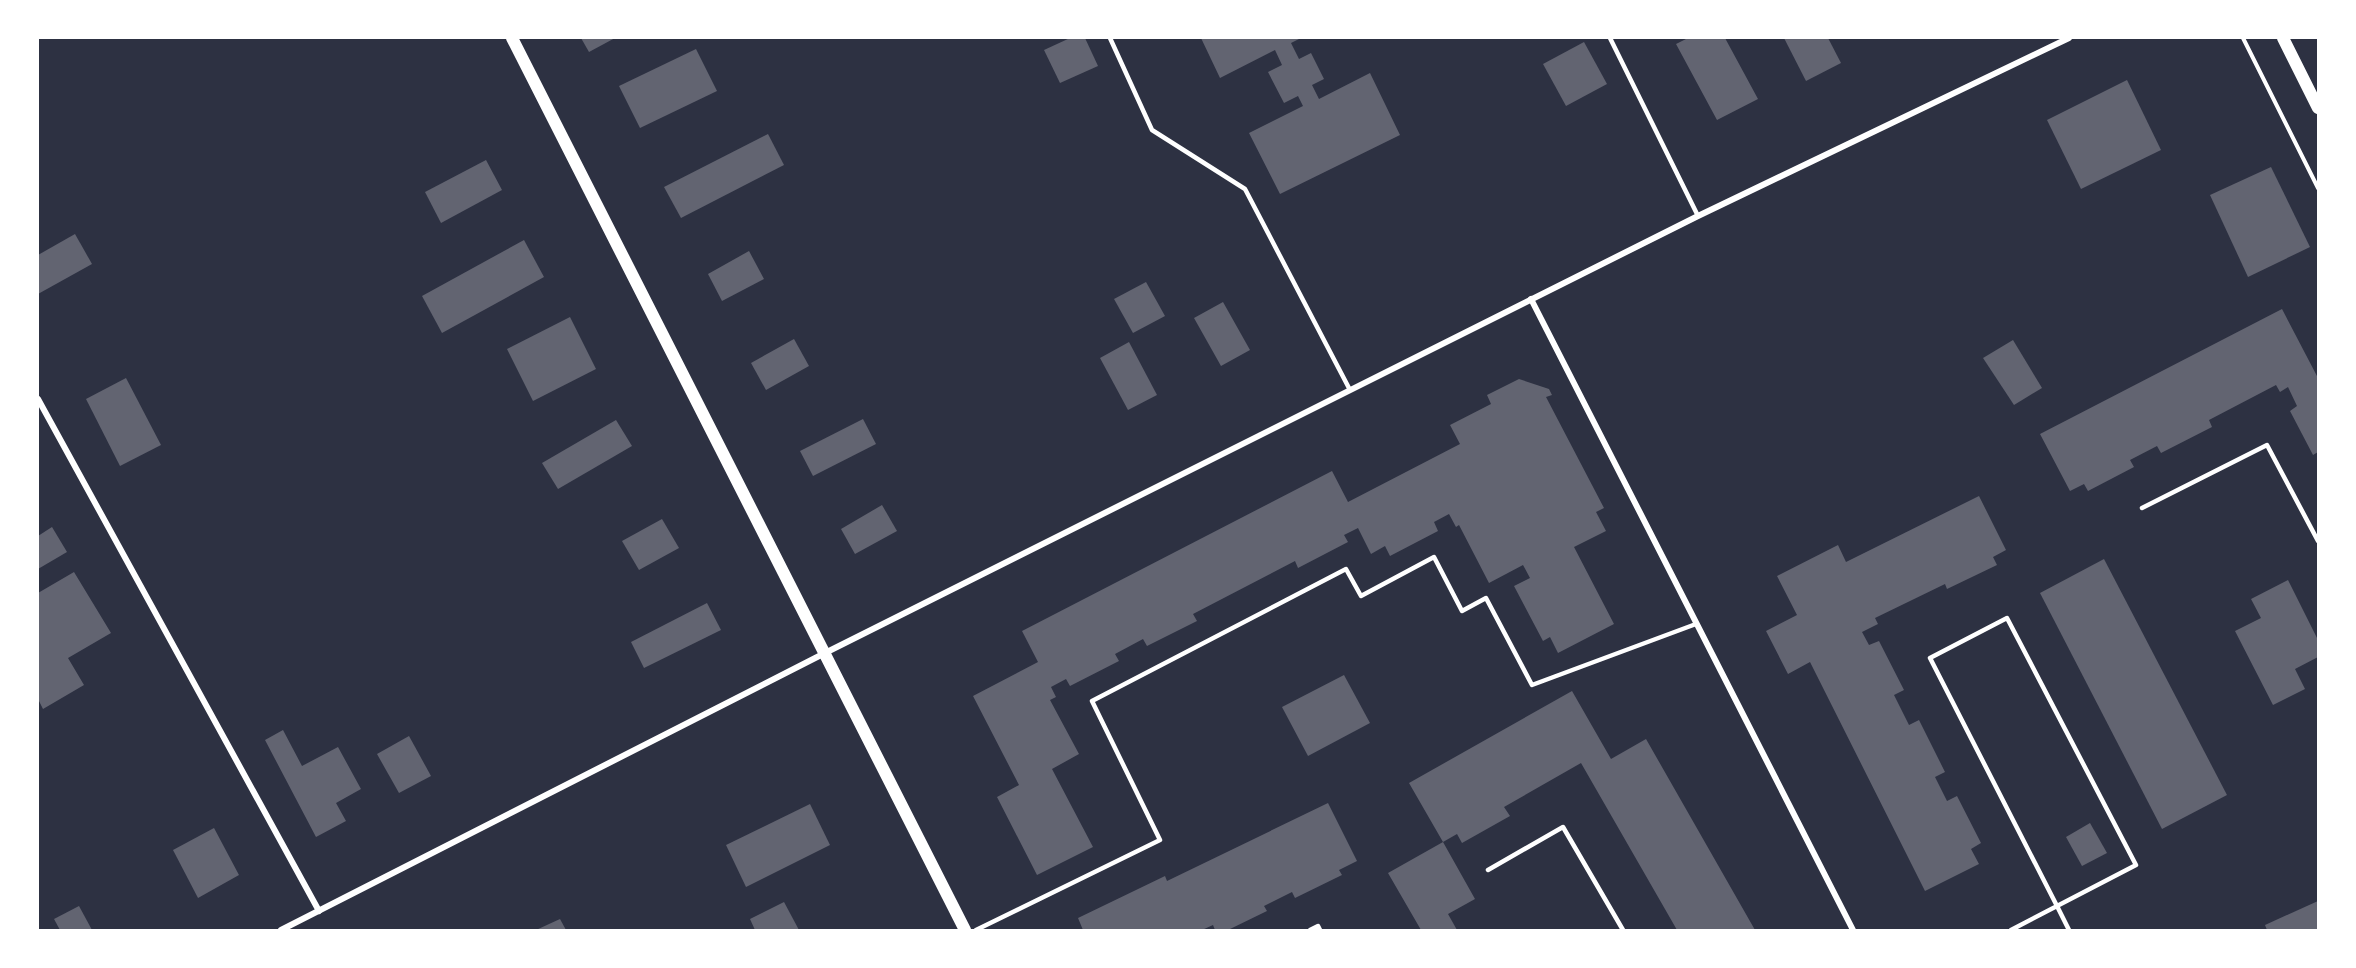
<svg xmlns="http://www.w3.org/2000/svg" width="2356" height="968" viewBox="0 0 2356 968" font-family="'Noto Sans',sans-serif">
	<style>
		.building { fill: #626471 }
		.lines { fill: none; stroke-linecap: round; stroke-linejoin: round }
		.path { stroke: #fff; stroke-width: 4 }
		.service { stroke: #fff; stroke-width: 4.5 }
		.minor { stroke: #fff; stroke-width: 6 }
		.secondary { stroke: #fff; stroke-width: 12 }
	</style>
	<rect width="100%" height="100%" fill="#2d3142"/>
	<g class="building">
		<polygon points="581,38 615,38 589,52"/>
		<polygon points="1070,38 1085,38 1098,66 1060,83 1044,50"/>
		<polygon points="1201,38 1301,38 1291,43 1299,59 1311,53 1324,79 1312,85 1319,99 1370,73 1400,135 1280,194 1249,133 1303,106 1298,96 1284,103 1268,72 1282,65 1275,50 1220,78"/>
		<polygon points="1685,38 1725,38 1758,99 1717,120 1676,44 1686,39"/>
		<polygon points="1784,38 1828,38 1841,63 1806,81"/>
		<polygon points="1584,42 1607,84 1566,106 1543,64"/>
		<polygon points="696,49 717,91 640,128 619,86"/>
		<polygon points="2127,80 2161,150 2081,189 2047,120"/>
		<polygon points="768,134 784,165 681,218 664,187"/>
		<polygon points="486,160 502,190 441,223 425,192"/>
		<polygon points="2271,167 2310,247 2248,277 2210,195"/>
		<polygon points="75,234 92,264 38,294 38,255"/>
		<polygon points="524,240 544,277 442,333 422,296"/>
		<polygon points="749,251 764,279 722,301 708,274"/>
		<polygon points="1146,282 1165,316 1133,333 1114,299"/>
		<polygon points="1223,302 1250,350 1221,366 1194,318"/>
		<polygon points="2282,309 2318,378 2318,452 2313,455 2290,411 2297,406 2288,387 2280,392 2276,385 2209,420 2212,427 2161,453 2157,446 2130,460 2134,467 2088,491 2084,484 2070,491 2040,434"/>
		<polygon points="570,317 596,369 533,401 507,349"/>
		<polygon points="794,339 809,366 766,390 751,363"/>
		<polygon points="2013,340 2042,388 2014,405 1983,358"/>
		<polygon points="1129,342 1157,395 1128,410 1100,358"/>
		<polygon points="126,378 161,445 120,466 86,399"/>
		<polygon points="1519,379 1549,389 1552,395 1546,397 1604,508 1596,512 1606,531 1574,547 1614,624 1558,653 1550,637 1543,641 1514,586 1530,578 1523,565 1489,583 1459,525 1456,527 1449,514 1434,522 1438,531 1390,556 1385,546 1371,554 1358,528 1344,535 1348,542 1298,568 1295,561 1193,614 1197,621 1147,646 1143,639 1115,654 1119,661 1070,686 1066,679 1051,687 1056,697 1050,700 1079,754 1052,769 1093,847 1037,875 997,797 1019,785 973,696 1038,662 1022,631 1332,471 1348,502 1460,444 1450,425 1491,404 1487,395"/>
		<polygon points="863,419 876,444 813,476 800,451"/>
		<polygon points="616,420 632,446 558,489 542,463"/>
		<polygon points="1979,496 2006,550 1993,557 1997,565 1947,589 1945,584 1875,618 1878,624 1862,632 1869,645 1879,641 1904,690 1894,695 1909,725 1919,720 1945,772 1935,777 1947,801 1957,796 1981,843 1971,849 1979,864 1925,891 1810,662 1788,674 1766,631 1797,615 1777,576 1838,545 1846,562"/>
		<polygon points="882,505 897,531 855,554 841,529"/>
		<polygon points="662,519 679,548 639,570 622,541"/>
		<polygon points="52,527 67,552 38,569 38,536"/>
		<polygon points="2104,559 2227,795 2162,829 2040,593"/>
		<polygon points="74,572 111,633 68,658 84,685 43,709 38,699 38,593"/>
		<polygon points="2288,580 2318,640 2318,657 2295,669 2305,689 2273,705 2235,631 2261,618 2251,599"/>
		<polygon points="707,603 721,630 644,668 631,642"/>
		<polygon points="1344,675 1370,723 1308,756 1282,707"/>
		<polygon points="1572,691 1611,759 1646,739 1755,930 1677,930 1581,763 1504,807 1510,816 1462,843 1457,834 1443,842 1409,783"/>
		<polygon points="283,730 302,766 338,747 361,789 336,803 346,821 316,837 265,740"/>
		<polygon points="409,736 431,776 399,793 377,754"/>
		<polygon points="1328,803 1357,861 1339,870 1342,875 1295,898 1292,892 1264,906 1267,911 1228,930 1215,930 1213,925 1202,930 1083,930 1078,918 1165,876 1167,881"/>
		<polygon points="810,804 830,845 746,887 726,845"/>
		<polygon points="2090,823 2107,853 2082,866 2066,837"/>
		<polygon points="214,828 239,875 198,898 173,850"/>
		<polygon points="1443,842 1475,899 1448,914 1457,930 1421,930 1388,873"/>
		<polygon points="2318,901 2318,930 2267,930 2265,925"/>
		<polygon points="784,902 799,930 755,930 750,919"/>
		<polygon points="79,906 92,930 60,930 54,919"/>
		<polygon points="560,919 566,930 536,930"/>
	</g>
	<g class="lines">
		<polyline class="path" points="2243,38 2318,188"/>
		<g class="service">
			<polyline points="1110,38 1152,130 1245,189 1350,390"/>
			<polyline points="1610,38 1698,216"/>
			<polyline points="2142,508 2267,445 2318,541"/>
			<polyline points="1488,870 1563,827 1623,930"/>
			<polyline points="976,930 1160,840 1092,701 1346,569 1361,596 1434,557 1462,611 1486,598 1532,685 1696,624"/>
			<polyline points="1310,930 1318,926 1320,930"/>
			<polyline points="2011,930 2136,865 2007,618 1930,658 2057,906 2069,930"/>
		</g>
		<g class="minor">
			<polyline points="1531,299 1853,930"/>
			<polyline points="38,399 319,911"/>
			<polyline points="281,930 825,653 1698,216 2069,38"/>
		</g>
		<g class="secondary">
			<polyline points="512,38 965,930"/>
			<polyline points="2283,38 2318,108"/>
		</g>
	</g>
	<rect width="2356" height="968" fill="none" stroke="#ffffff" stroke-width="78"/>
</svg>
